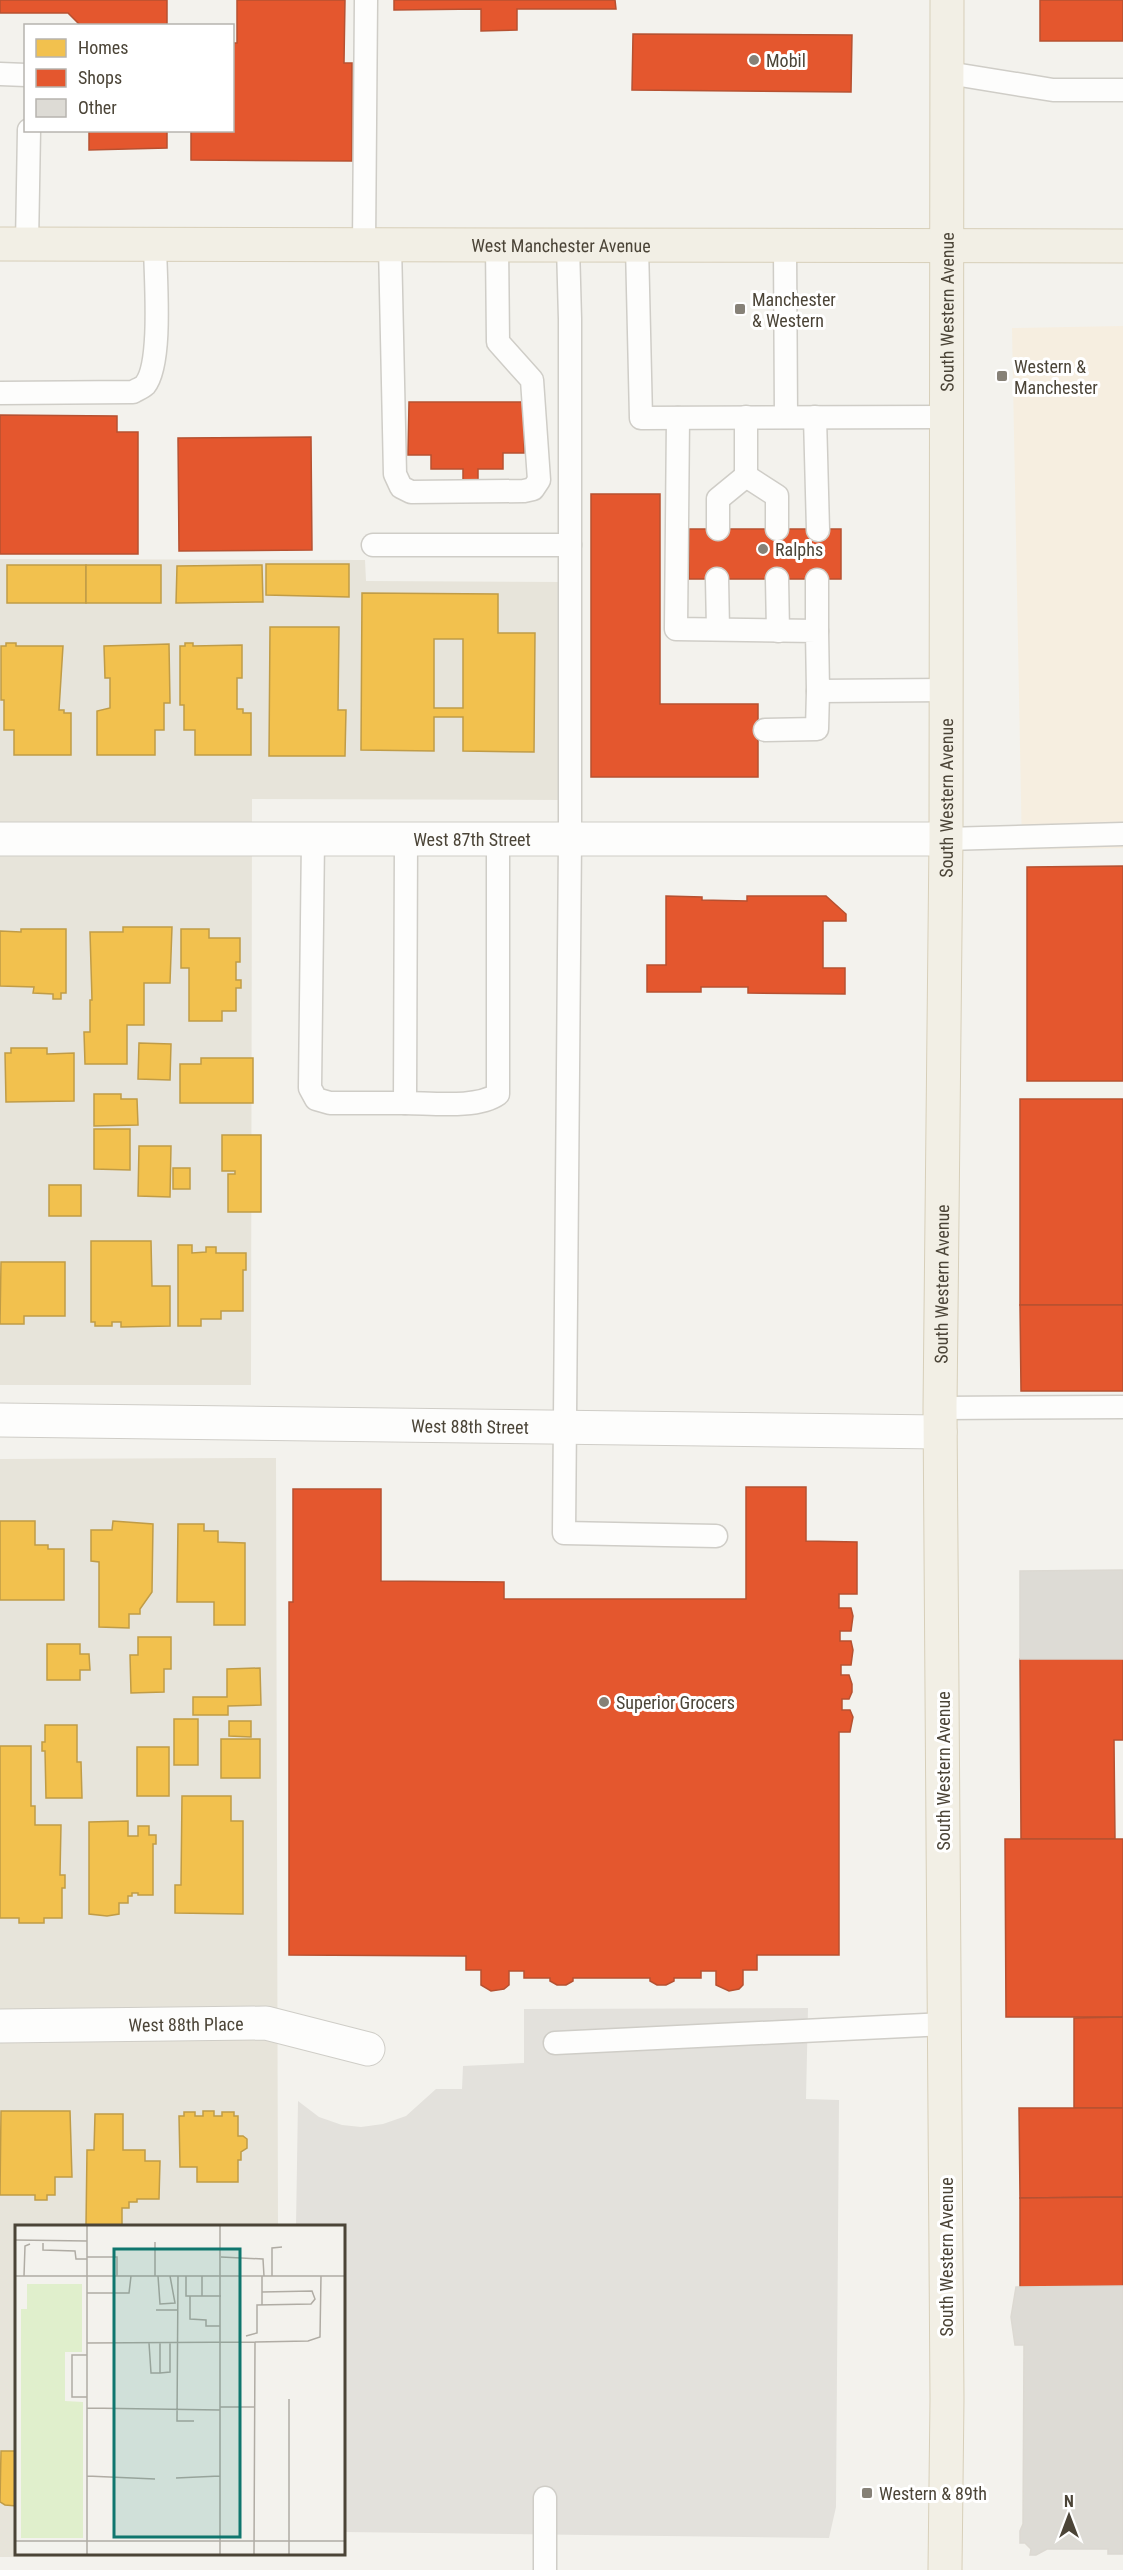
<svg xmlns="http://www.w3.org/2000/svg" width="1123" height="2570" viewBox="0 0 1123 2570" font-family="'Roboto Condensed',sans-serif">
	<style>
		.residential { fill: #e7e4da }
		.commercial { fill: #f6eee0 }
		.parking { fill: #e3e1dc }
		.homes { fill: #f2c14e; stroke: #c09c47; stroke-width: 1.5; fill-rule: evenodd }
		.shops { fill: #e4572e; stroke: #b65131; stroke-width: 1.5 }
		.building { fill: #dddbd5; stroke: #dcd9d2; stroke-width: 1.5 }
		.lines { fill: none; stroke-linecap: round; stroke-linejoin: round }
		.service-casing { stroke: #cfcdc7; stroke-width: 25 }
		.minor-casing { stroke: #cfcdc7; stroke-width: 35 }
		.primary-casing { stroke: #d7cfb9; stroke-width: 35 }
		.service { stroke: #fdfdfc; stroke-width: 22 }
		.minor { stroke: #fdfdfc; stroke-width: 33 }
		.primary { stroke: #f2efe5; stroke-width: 33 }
		.poi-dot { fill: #868177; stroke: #fff; stroke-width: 2 }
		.labels { text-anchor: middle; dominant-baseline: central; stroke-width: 6; stroke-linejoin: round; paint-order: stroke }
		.poi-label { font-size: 18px; fill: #4b4437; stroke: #fff; text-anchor: start }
		.street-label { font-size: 18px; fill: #4b4437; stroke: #fff }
		.inset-road { fill: none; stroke: #b0aca4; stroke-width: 1.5 }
		.view { fill: #0f766e; fill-opacity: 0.15; stroke: #0f766e; stroke-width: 3 }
		.inset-edge { fill: none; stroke: #4b4437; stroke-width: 3 }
	</style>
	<rect width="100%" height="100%" fill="#f3f2ed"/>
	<g class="residential">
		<polygon points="0,559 365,560 366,581 561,582 561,800 252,799 251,1385 0,1385"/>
		<polygon points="276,1458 278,2226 16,2226 16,2554 279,2554 279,2556 0,2557 0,1459"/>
	</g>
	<polygon class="commercial" points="1123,326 1123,848 1022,850 1012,328"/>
	<polygon class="parking" points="808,2008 806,2099 839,2100 836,2507 829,2538 344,2532 344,2226 296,2226 298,2101 319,2117 342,2125 361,2127 383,2124 406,2116 436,2089 462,2089 463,2066 524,2063 524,2009"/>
	<g class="homes">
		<polygon points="266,564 349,564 349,597 266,595"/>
		<rect x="7" y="565" width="79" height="38"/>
		<rect x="86" y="565" width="75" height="38"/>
		<polygon points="262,565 263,602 176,603 177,566"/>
		<path d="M362,593L498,594V633H535L534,752L463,751V717H434V751L361,750ZM434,639H463V708H434Z"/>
		<polygon points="270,627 339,627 338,710 346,710 345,756 269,756"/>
		<polygon points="6,643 16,643 16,646 63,646 59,710 64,710 64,713 71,713 71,755 14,755 14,730 4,730 4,700 1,700 1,646 6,646"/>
		<polygon points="185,643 193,643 193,646 242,645 242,678 237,678 237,709 243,709 243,713 251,713 251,755 195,755 195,730 184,730 184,705 180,705 180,646 185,646"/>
		<polygon points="169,644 170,703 164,703 164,730 155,730 155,755 97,755 97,711 110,708 110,678 105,678 104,646"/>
		<polygon points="123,927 172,927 170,983 144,983 144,1025 127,1025 127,1064 85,1064 84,1032 90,1032 90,1000 92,1000 90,932 123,932"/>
		<polygon points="21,929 66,929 66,993 61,993 61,999 53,999 53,994 33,993 34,987 0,986 0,931 21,932"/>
		<polygon points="181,929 209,929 209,938 240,938 240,962 236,962 236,980 241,980 241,988 236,988 236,1011 222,1011 222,1021 189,1021 189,968 181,968"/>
		<polygon points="139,1043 171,1044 170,1080 138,1079"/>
		<polygon points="11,1048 47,1048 47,1054 74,1053 74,1101 6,1102 5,1053 11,1053"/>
		<polygon points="201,1058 253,1058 253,1103 180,1103 180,1064 201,1064"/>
		<polygon points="94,1094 121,1094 121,1099 137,1099 138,1125 94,1126"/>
		<polygon points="94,1129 130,1129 130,1170 94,1169"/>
		<polygon points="222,1135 261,1135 261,1212 228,1212 228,1174 235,1174 235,1171 222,1171"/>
		<polygon points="139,1146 171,1146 170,1197 138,1196"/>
		<rect x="173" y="1168" width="17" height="21"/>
		<rect x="49" y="1185" width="32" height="31"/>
		<polygon points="91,1241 151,1241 152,1286 170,1286 170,1326 121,1327 121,1322 112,1322 112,1326 95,1326 95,1322 91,1322"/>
		<polygon points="178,1245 192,1245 192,1253 206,1252 206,1247 216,1247 216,1253 246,1253 246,1270 243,1270 243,1311 221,1311 221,1319 201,1319 201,1326 178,1326"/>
		<polygon points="1,1262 65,1262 65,1316 24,1316 24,1324 0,1324"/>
		<polygon points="0,1521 35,1521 35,1545 48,1545 48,1549 64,1549 64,1600 0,1600"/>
		<polygon points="113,1521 153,1524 152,1592 140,1609 140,1614 129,1614 129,1628 99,1627 99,1562 91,1561 91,1530 112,1530"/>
		<polygon points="178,1524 204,1524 204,1531 218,1531 218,1542 245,1543 245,1625 214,1625 214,1602 177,1602"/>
		<polygon points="138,1637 171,1637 171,1669 164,1669 164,1692 131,1693 130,1655 138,1655"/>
		<polygon points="47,1644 80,1644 80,1654 89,1654 90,1670 80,1670 80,1680 47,1680"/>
		<polygon points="260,1668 261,1705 228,1706 228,1715 193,1715 193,1697 227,1697 227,1669"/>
		<rect x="174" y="1719" width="24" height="46"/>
		<polygon points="229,1721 251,1721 251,1737 229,1736"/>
		<polygon points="45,1725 77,1725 77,1762 81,1762 82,1798 46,1798 45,1751 42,1751 42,1742 45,1742"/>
		<rect x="221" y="1739" width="39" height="39"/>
		<polygon points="0,1746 31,1746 31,1806 35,1806 35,1825 61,1825 60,1875 65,1875 65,1888 62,1888 62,1918 44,1918 44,1923 19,1923 19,1918 0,1918"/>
		<rect x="137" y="1747" width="32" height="49"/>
		<polygon points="182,1796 231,1796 231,1821 243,1821 243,1914 175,1913 175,1885 181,1885"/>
		<polygon points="128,1821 128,1836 138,1836 138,1826 149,1826 149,1835 156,1835 156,1844 153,1844 153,1895 138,1895 138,1893 132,1893 132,1896 128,1896 128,1903 119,1903 119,1914 107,1916 89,1914 89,1822"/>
		<polygon points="1,2111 70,2111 72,2177 55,2177 55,2195 47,2195 47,2200 35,2200 35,2195 0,2195"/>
		<polygon points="203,2111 214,2111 214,2116 222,2116 222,2112 234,2112 234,2116 238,2116 238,2136 243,2136 247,2139 247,2148 241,2152 241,2160 238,2160 238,2182 197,2182 197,2167 180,2167 179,2116 184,2116 184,2112 195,2112 195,2116 203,2116"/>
		<polygon points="95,2114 123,2114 123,2150 145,2150 145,2161 160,2161 159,2199 137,2199 137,2202 129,2202 129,2208 122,2208 122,2226 86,2226 87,2150 94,2150"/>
		<polygon points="1,2451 16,2451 16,2506 5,2505 0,2502"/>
	</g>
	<g class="shops">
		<polygon points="0,0 167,0 167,26 81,26 68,13 0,13"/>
		<polygon points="237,0 345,0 344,63 352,63 352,161 191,160 191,130 232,130 232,56 234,43 237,43"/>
		<polygon points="394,0 615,0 616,9 517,9 517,30 481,31 481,9 394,10"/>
		<rect x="1040" y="0" width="83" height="41"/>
		<polygon points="633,34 852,35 851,92 632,90"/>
		<polygon points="89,130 167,130 167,148 89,150"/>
		<polygon points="409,402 525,402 524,453 503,453 503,469 478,469 478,483 463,483 463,469 431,469 431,455 408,455"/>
		<polygon points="0,415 117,416 117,432 138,432 138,554 0,554"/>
		<polygon points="311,437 312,550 179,551 178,438"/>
		<polygon points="591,494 660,494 660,704 758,704 758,777 591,777"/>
		<rect x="689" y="529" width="152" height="50"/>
		<polygon points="1123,866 1123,1081 1027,1081 1027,867"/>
		<polygon points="666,896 702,897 702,900 747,901 747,896 826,896 846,914 846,921 823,921 823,968 845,968 845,994 748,993 748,987 701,987 701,992 647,992 647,965 666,965"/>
		<rect x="1020" y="1099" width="103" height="206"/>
		<polygon points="1020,1305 1123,1305 1123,1391 1021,1391"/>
		<polygon points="746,1487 806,1487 806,1541 857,1542 857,1594 839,1594 839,1608 851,1608 853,1616 851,1631 840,1631 840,1641 851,1641 853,1650 851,1665 841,1665 841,1675 849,1675 852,1684 852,1692 849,1699 842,1699 842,1710 850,1710 853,1717 850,1732 839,1732 839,1955 757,1955 757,1970 743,1970 743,1985 739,1989 729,1991 716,1985 716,1971 701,1971 701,1978 674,1978 674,1981 666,1985 657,1985 650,1981 650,1978 573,1978 573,1981 566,1985 557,1985 550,1981 550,1978 524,1978 524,1971 509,1971 509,1985 504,1989 491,1991 481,1985 481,1970 466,1970 466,1956 289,1955 289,1602 293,1602 293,1489 381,1489 381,1581 504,1582 504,1599 746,1599"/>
		<polygon points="1020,1659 1123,1659 1123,1740 1114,1740 1115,1839 1021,1839"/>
		<polygon points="1005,1839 1123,1839 1123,2017 1006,2017"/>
		<polygon points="1123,2017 1123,2108 1074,2108 1074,2018"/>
		<polygon points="1019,2108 1123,2108 1123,2197 1020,2198"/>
		<polygon points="1123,2197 1123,2286 1020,2287 1020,2198"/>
	</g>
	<g class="building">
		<polygon points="1123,1570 1123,1659 1020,1659 1020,1571"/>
		<polygon points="1123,2286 1123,2554 1108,2554 1108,2549 1047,2549 1036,2555 1030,2555 1031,2549 1025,2543 1020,2543 1020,2531 1023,2524 1024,2345 1015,2345 1011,2317 1016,2287"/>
	</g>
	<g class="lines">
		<defs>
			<g id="service">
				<polyline points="948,73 1053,90 1123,90"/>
				<polyline points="0,74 26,75"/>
				<polyline points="27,244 29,130"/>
				<polyline points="364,245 366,0"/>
				<polyline points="390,245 395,474 401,487 411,492 524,491 533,489 539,480 532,380 498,342 497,245"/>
				<polyline points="568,246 570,319 570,839 564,1533 716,1536"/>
				<polyline points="637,246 641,418 948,417"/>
				<polyline points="785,247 786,417"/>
				<path d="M0,393L133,392C136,390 142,388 145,385C163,363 155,274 155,243"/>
				<polyline points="746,417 746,476"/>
				<polyline points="815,417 818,530"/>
				<polyline points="678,418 676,629 817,631 818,691 946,690"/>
				<polyline points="746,476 777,496 777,529"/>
				<polyline points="718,529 718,499 746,476"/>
				<polyline points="373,545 570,545"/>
				<polyline points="717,579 718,629"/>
				<polyline points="777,579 778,631"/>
				<polyline points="817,631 817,580"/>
				<polyline points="765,730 817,729 818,691"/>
				<polyline points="313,839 310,1088 316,1099 330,1103 405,1103 406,839"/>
				<polyline points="946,839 1123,834"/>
				<path d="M405,1103C431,1103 477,1109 498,1094V839"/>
				<polyline points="940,1408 1123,1407"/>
				<polyline points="555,2043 945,2024"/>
				<polyline points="545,2498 545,2570"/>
			</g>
			<g id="minor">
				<path id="s1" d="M0,839H946"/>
				<path id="s2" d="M0,1420L940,1432"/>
				<path id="s3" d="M0,2026L266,2023L368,2049"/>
			</g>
			<g id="primary">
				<path id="s4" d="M0,244L1123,246"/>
				<path id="s5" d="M945,2570L947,2399L940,1408L946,839L947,0"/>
			</g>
		</defs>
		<use href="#service" class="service-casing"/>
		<use href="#minor" class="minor-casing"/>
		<use href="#primary" class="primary-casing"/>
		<use href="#service" class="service"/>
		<use href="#minor" class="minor"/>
		<use href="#primary" class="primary"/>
	</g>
	<g class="poi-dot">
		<circle cx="754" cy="60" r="6"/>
		<rect x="734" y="303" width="12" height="12" rx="3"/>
		<rect x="996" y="370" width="12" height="12" rx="3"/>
		<circle cx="763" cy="549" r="6"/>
		<circle cx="604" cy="1702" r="6"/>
		<rect x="861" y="2487" width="12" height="12" rx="3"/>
	</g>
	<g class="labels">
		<g class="poi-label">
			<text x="766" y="60">Mobil</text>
			<text x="752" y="299">Manchester<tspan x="752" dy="21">&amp; Western</tspan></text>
			<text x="1014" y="366">Western &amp;<tspan x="1014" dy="21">Manchester</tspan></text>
			<text x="775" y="549">Ralphs</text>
			<text x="616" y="1702">Superior Grocers</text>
			<text x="879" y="2493">Western &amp; 89th</text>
		</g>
		<g class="street-label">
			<text stroke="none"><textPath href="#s4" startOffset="561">West Manchester Avenue</textPath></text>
			<text stroke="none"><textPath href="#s5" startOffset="2258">South Western Avenue</textPath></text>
			<text stroke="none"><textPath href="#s5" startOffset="1772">South Western Avenue</textPath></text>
			<text stroke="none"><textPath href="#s1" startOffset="472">West 87th Street</textPath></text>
			<text stroke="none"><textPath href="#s5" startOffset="1286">South Western Avenue</textPath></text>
			<text stroke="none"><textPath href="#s2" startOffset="470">West 88th Street</textPath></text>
			<text transform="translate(943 1771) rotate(-90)">South Western Avenue</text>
			<text stroke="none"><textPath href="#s3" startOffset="186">West 88th Place</textPath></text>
			<text transform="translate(946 2257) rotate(-90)">South Western Avenue</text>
		</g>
	</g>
	<g transform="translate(15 2225)">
		<rect width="330" height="330" fill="#f3f2ed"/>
		<path d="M12,59H67V127H50V176L68,177V313H6V84H12Z" fill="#e0efcc"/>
		<path class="inset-road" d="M0,15L72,16M28,18V25L60,26L61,34H72M72,32H102V51M206,32L248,34L249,51M0,51H330M9,51L10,21L15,19M140,51V17M143,51L145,79L160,78L155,51M163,51L162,196H179M171,51V71H206M187,51V71M257,51V23L267,22M72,68H114L116,51M175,71V94L191,95V101H205M247,80V51M141,85H163M231,111L242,108V80L296,79L300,74L297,66L247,67M240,117L293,116L305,112L306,51M72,118L240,117L239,329M134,118L136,148H145V118M145,148L155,147V118M72,172H57V130H72M274,174V329M205,182H239M72,183L205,185M72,251L140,254M161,253L205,251M0,316H330M72,329V1M205,329V1"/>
		<path class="view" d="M99,24H225V312H99Z"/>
		<rect width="330" height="330" class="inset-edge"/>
	</g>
	<rect x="24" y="24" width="210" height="108" fill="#ffffff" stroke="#b7b4af" stroke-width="1.5"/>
	<rect x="36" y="39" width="30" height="18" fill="#f2c14e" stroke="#b7b4af" stroke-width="1.5"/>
	<text x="78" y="54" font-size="18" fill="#4b4437">Homes</text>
	<rect x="36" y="69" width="30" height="18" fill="#e4572e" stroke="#b7b4af" stroke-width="1.5"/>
	<text x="78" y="84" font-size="18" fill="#4b4437">Shops</text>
	<rect x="36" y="99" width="30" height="18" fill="#dddbd5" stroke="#b7b4af" stroke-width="1.5"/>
	<text x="78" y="114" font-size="18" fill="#4b4437">Other</text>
	<g transform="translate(1069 2516)" stroke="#ffffff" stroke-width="4.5" paint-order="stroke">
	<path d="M0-4.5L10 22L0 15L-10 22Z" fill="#4b4437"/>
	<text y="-9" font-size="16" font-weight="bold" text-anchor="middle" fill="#4b4437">N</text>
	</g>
</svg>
